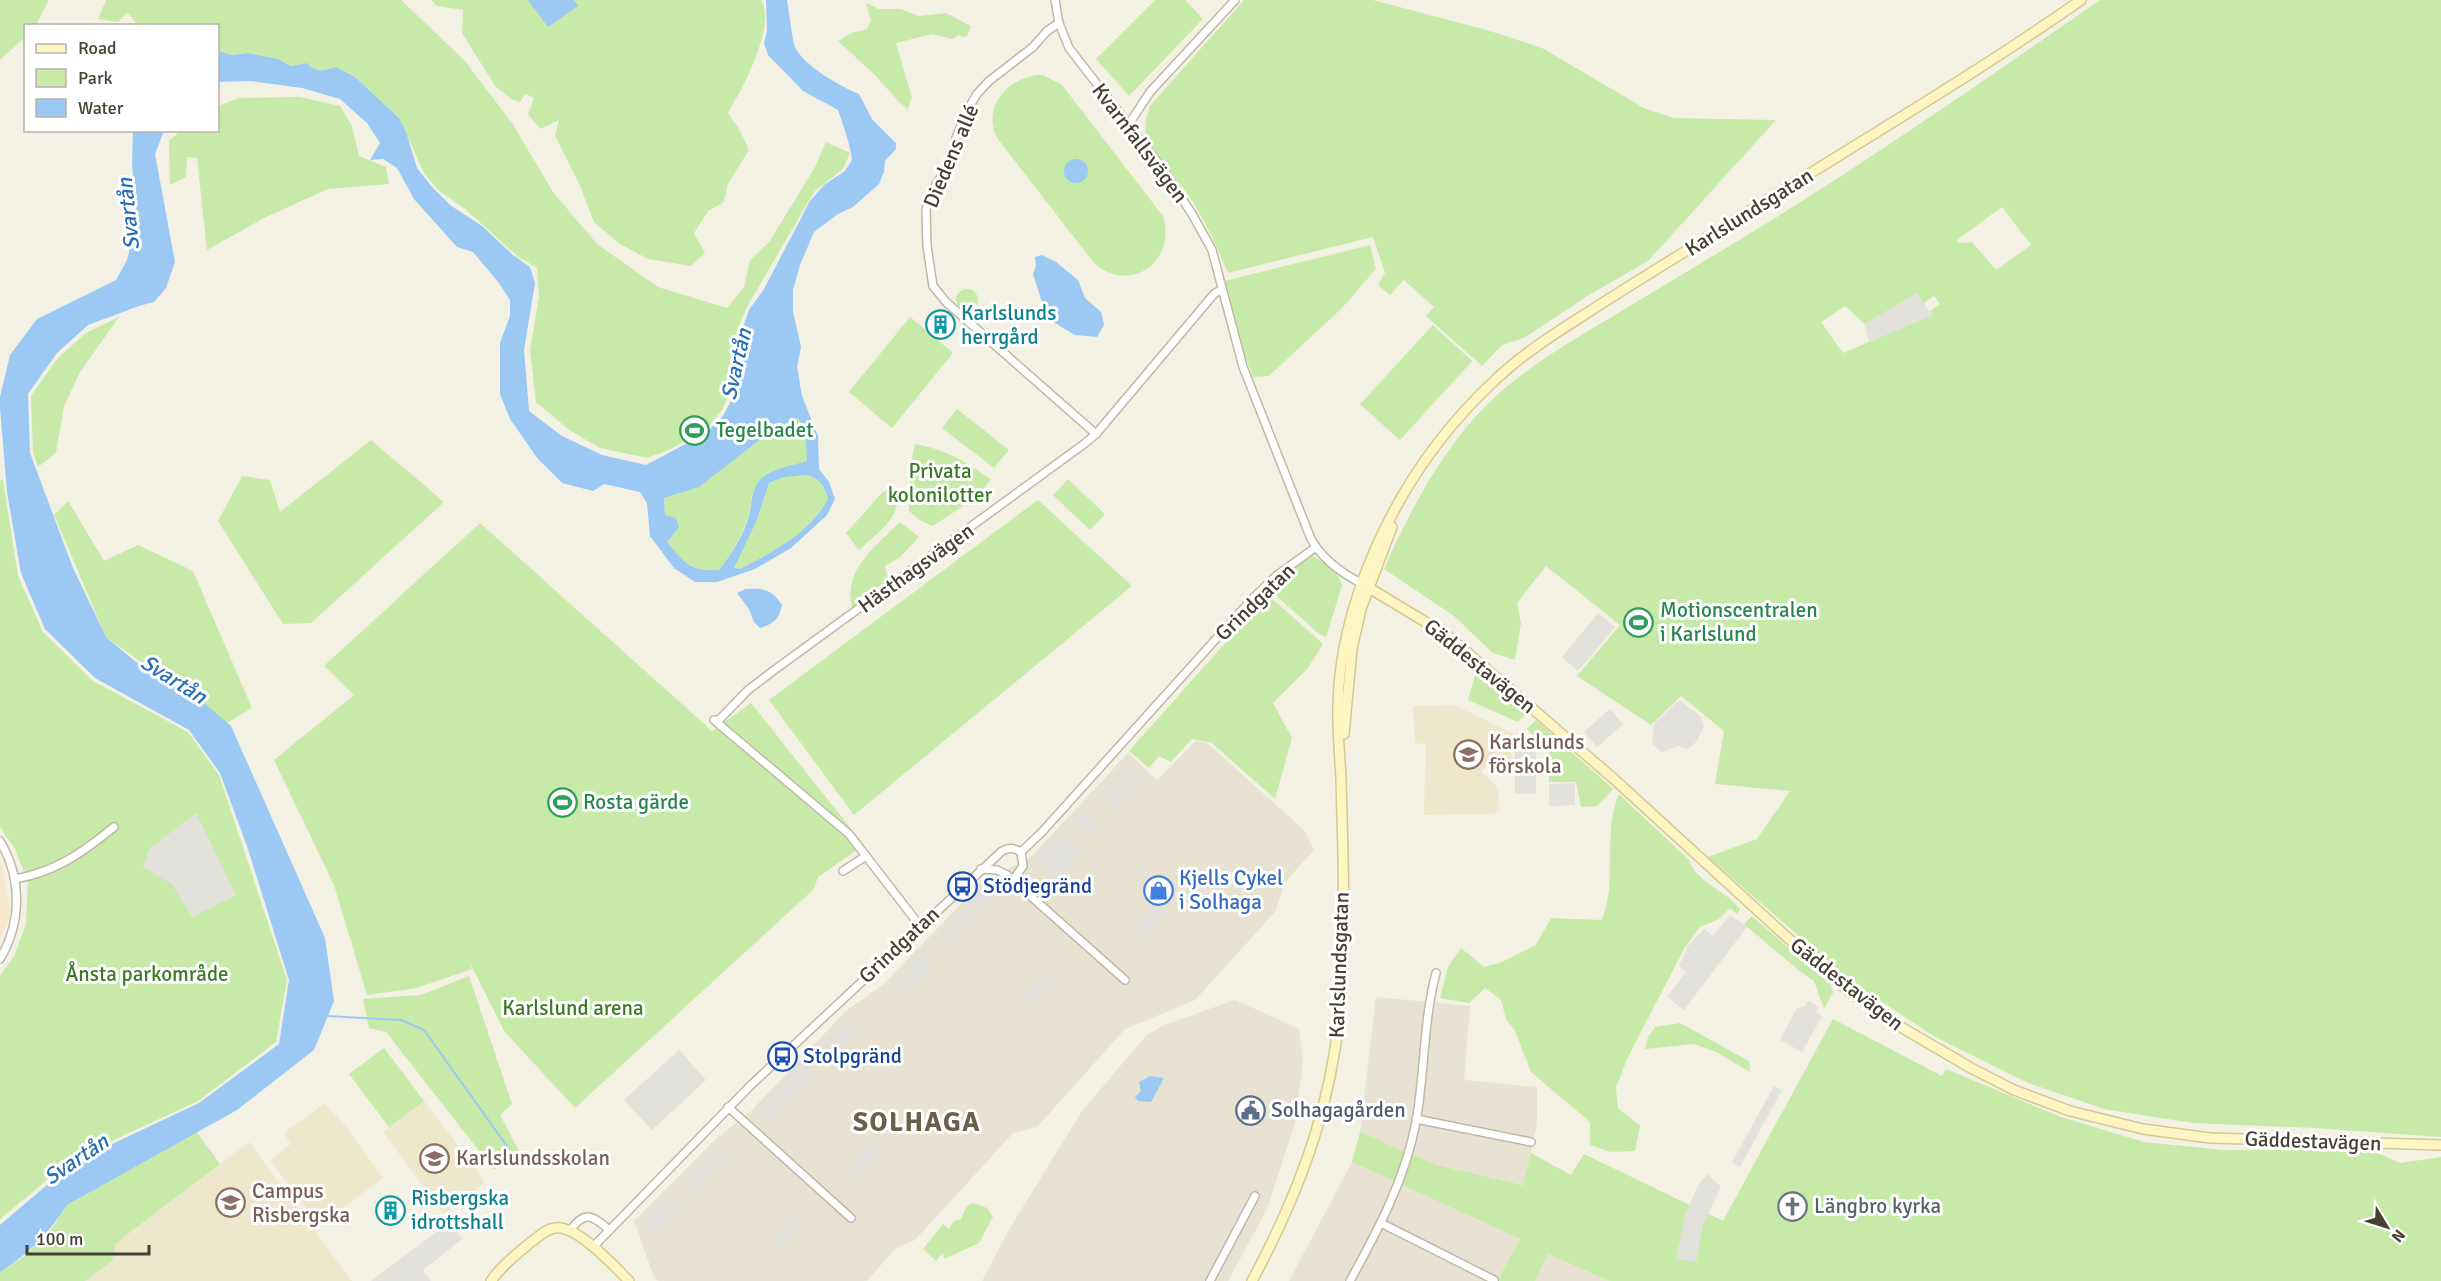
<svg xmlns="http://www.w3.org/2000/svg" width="2441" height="1281" viewBox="0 0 2441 1281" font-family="Signika,sans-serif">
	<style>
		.residential { fill: #e7e2d1 }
		.commercial { fill: #f7e8cd }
		.education { fill: #ede7cc }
		.green { fill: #c8eaa9; fill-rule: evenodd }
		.parking { fill: #e3e1dc }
		.water { fill: #9bc9f4; fill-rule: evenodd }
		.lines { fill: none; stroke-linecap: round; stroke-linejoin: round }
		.stream { stroke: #9bc9f4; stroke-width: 2 }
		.street-casing { stroke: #bfb8a6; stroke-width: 10 }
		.secondary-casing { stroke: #d5c990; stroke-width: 12 }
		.street { stroke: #fff; stroke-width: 7 }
		.secondary { stroke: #fff5c2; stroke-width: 9 }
		.labels { text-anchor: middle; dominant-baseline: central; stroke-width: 6; stroke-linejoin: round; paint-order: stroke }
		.street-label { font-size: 21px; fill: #454033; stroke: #fff }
		.culture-label { font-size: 21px; fill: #0d838f; stroke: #fff; text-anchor: start }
		.leisure-label { font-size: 21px; fill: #27864d; stroke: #fff; text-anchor: start }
		.park-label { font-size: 21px; fill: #3d7a24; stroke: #fff }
		.education-label { font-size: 21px; fill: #785e54; stroke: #fff; text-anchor: start }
		.shop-label { font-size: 21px; fill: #366cbe; stroke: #fff; text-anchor: start }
		.transit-label { font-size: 21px; fill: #164399; stroke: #fff; text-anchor: start }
		.service-label { font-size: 21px; fill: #4e5e75; stroke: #fff; text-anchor: start }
		.worship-label { font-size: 21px; fill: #5b616d; stroke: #fff; text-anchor: start }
		.water-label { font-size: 22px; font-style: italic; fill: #276eb7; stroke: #fff }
		.district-label { font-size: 27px; font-weight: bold; letter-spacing: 1.5px; fill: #695f4a; stroke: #fff }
	</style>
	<rect width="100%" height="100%" fill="#f3f0e4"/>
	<g class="residential">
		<polygon points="1196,741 1208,744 1305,831 1314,850 1285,882 1275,912 1195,1000 1125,1029 1037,1127 1013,1133 915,1240 896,1248 867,1281 659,1281 654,1277 634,1221 715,1140 751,1111 846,1011 885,983 982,882 1030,858 1128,753 1157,780"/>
		<polygon points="1376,997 1470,1006 1464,1080 1537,1087 1537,1124 1524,1185 1437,1165 1360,1132"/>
		<polygon points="1235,1000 1299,1029 1303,1062 1295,1123 1267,1209 1228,1281 982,1281 1010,1228 1082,1111 1146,1036 1164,1025"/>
		<polygon points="1352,1162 1520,1239 1497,1281 1289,1281"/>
		<polygon points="1548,1254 1609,1281 1535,1281"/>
	</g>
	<polygon class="commercial" points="0,862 3,868 11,915 0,938"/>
	<g class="education">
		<polygon points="1454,705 1512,733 1511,765 1487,766 1481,771 1497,787 1500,809 1494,814 1424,815 1426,744 1415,743 1413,706"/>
		<polygon points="424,1101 485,1182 444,1214 383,1132"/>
		<polygon points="325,1103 335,1116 337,1115 383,1178 322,1223 317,1222 270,1160 291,1144 284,1133"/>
		<polygon points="249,1142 352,1281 85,1281 112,1261 116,1243"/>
	</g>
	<g class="green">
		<polygon points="0,0 49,0 36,25 26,26 25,37 0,60"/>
		<path d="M106,0H401L464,60L512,123L553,192L597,244L658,287L727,308L744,287L750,260L769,242L814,169L826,142L850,153L843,169L814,192L748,305L736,333L728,396L722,410L708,427L671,449L647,458L600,448L569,430L536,402L530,350L539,297L537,268L517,256L464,208L438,190L424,173L399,118L355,77L336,67C324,71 316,73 307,63L291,66L278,59L248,53L232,55L218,51V26L138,25L127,12L118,22L98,19Z"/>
		<path d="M431,0H761C777,25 742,90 728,113L738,127L749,150L728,184L724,202L708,211L694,233L705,253L691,266L648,259L620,244L594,222L580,186L555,136L559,120L540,129L528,114L534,98L525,94L520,102L511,99L495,86L462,33L463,10L437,6Z"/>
		<polygon points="1155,0 1185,0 1203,19 1129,96 1096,59"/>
		<path d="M1244,0H1373L1490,31L1542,48L1644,108L1673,118L1776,120L1648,261L1589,295L1524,338L1502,345L1482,366L1426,316L1434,307L1404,280L1390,295L1378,285L1385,273L1373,237L1228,273C1217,247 1206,222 1190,198C1177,177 1154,157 1146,133C1144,125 1147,115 1150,106Z"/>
		<path d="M2100,0H2441V1137L2314,1128L2193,1123L2104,1109L2028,1083L1935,1037L1848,979L1708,857L1757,839L1790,791L1715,784L1724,731L1681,696L1651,725L1577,676L1620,625L1546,566L1517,603L1521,623L1515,660L1493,653L1454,616L1384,569C1409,513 1437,459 1478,414C1516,373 1563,346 1610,318C1655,291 1701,263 1746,236C1867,162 1983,81 2100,0ZM2002,207L2031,245L1996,270L1972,242L1959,243L1957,240ZM1916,294L1924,303L1934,296L1940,304L1930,311L1932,315L1843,353L1821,322L1845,306L1865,324Z"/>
		<polygon points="866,3 879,9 901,9 919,16 946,13 971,26 967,36 963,37 959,35 952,39 933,34 896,43 912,98 908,109 901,104 874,74 838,41 851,33 867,29 871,21"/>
		<path d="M1036,75H1043L1062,85L1163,216C1177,262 1130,295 1094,263L997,138C982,108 1006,80 1036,75Z"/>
		<polygon points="300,97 340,106 352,126 359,156 386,167 389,184 328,189 266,217 207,250 197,158 187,157 186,177 170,185 169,141 180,131 218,130 218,106 239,98"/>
		<polygon points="1370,245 1376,269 1342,308 1269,376 1253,377 1242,348 1225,281"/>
		<circle cx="967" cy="300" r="11"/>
		<polygon points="119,317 80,372 64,406 56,453 38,467 33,452 31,396 57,359 86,333"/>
		<polygon points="910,317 953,353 892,428 849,392"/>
		<polygon points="1433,325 1472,361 1400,440 1360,404"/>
		<polygon points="957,409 1009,450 994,468 942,428"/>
		<polygon points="798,417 805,429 808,461 781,469 752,495 749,515 741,535 730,556 719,571 700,571 683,561 667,542 664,498 699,486 775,428"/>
		<polygon points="371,440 444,502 311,623 283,624 218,521 242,476 270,480 280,512"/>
		<path d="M915,444C949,450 963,461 991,479L978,496L933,526L921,521L909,511L910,467Z"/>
		<path d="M806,475C820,480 824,485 828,499C810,533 773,552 740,569L733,568L757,520L769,483L784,477Z"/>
		<polygon points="1068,479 1105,514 1090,530 1053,495"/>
		<polygon points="0,480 3,480 18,576 43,632 93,681 188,732 219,775 287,980 276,1042 198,1101 71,1160 0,1219 0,976 14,956 26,924 28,882 15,849 0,827"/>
		<path d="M897,488C902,519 879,531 859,550L846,533L881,494L888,489Z"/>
		<polygon points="1038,500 1132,586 854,815 769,700"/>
		<polygon points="68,501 104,561 138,545 193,571 252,708 227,723 106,637 54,515"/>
		<path d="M900,522L919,537L899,558L885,566L888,582L852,608C843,569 875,547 900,522Z"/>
		<polygon points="480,523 712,731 751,703 864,845 818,877 814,889 575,1108 504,1031 469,961 472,969 417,988 367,995 334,885 274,760 354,695 324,666"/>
		<path d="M1311,555C1323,561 1340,572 1342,586L1326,637L1319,634L1271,591C1285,579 1296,566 1311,555Z"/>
		<polygon points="1268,595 1323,644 1308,668 1273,703 1292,738 1275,799 1212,743 1192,739 1171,762 1159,756 1149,768 1129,751"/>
		<polygon points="1476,671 1527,713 1518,722 1468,700"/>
		<polygon points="1536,720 1613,789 1597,806 1581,807 1576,782 1549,782 1549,751 1527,729"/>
		<path d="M1619,794L1688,859C1698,884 1724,889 1740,909L1737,914L1730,908L1719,919L1700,927L1685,947L1627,1059L1616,1088L1618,1108L1640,1126L1635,1151L1611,1152L1590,1145V1122L1531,1072L1515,1031L1506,1019L1501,1000L1485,988L1469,1003L1440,998L1448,967L1461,948L1484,967L1502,962L1536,945L1551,918L1602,920C1618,880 1602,833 1619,794Z"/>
		<polygon points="1752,916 1831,985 1833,993 1824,1009 1814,981 1797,969 1744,924"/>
		<polygon points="469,976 512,1104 500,1115 519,1151 494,1170 386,1032 369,1028 363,999 421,995"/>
		<polygon points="1833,1019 1942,1076 1946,1069 2061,1117 2144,1142 2224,1150 2371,1150 2400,1163 2441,1157 2441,1281 1609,1281 1548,1254 1535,1281 1497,1281 1520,1239 1352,1162 1360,1132 1437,1165 1523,1185 1531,1153 1571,1175 1584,1154 1723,1221"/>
		<polygon points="1680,1023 1749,1061 1750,1072 1716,1052 1694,1044 1645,1049 1648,1037 1655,1027"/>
		<polygon points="384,1048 424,1101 389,1127 349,1074"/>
		<polygon points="196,1131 220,1164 116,1243 112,1261 85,1281 0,1281 0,1272 25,1256 53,1227 67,1205"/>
		<polygon points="973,1203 987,1208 993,1217 979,1243 944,1259 943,1253 936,1261 923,1249 943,1224 949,1229 954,1221 961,1219 967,1206"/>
	</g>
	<g class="parking">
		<polygon points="1916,293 1933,315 1869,342 1865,324"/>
		<polygon points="1598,613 1615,627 1578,671 1562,657"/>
		<polygon points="1679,700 1701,717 1704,726 1697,741 1688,749 1679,746 1662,752 1652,744 1654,724"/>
		<polygon points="1610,709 1623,724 1597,747 1584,732"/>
		<rect x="1515" y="752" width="21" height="42"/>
		<polygon points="1126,764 1144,780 1117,811 1099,795"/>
		<polygon points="1575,783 1575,805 1549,806 1549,784"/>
		<polygon points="1080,808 1102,828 1092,839 1070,819"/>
		<polygon points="196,813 236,895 192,917 172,884 143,867 150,848"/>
		<polygon points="1060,830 1082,850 1058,877 1035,857"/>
		<polygon points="983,888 994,897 951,945 940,936"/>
		<polygon points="1155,901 1166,911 1142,937 1131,928"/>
		<polygon points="1730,915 1747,927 1684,1010 1667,997 1686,972 1679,966 1688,946 1704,929 1713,936"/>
		<polygon points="921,950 935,963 906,996 891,983"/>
		<polygon points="1046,971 1057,981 1033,1008 1022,998"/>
		<polygon points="1808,1001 1819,1007 1816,1012 1822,1016 1802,1052 1780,1040 1797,1008 1805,1006"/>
		<polygon points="848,1018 858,1028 830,1060 819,1050"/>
		<polygon points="679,1050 706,1080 652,1130 624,1100"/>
		<polygon points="800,1062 814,1075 770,1124 755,1111"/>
		<polygon points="1774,1086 1782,1090 1740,1167 1732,1162"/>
		<polygon points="872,1143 883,1152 859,1179 848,1169"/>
		<polygon points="717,1145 728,1155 695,1193 683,1183"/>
		<polygon points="1707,1174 1721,1186 1703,1225 1696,1262 1676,1259 1686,1212 1698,1186"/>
		<polygon points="664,1196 680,1211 655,1238 639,1223"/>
		<polygon points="795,1212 806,1222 782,1249 771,1239"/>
		<polygon points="450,1222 462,1239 423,1270 431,1281 371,1281"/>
	</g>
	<g class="water">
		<polygon points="528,0 574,0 578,6 548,27"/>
		<path d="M766,0H787C789,10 792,39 795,47C803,65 841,87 859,94L872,119L896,143V149L885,161L884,172L879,184L853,207L838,214L814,232L800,265L793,290V311L801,347L797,367L802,396L818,436L819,469L829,482L835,499L827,515L791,548L755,569L717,582H695L674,568L650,536L647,503L640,492L604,484L593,491L562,483L538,459L510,419L500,394V343L510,316V300L499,283L473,252L457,247L414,199L397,168L383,159L370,160L380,143L367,123L340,99L302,88L250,81L218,82V51L232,55L248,53L278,59L291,66L307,63C316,73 324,71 336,67L355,77L399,118L406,132L417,168L433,188L450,205L482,226L513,255L530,267L535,283L524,350L529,411L562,436L602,455L646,465L706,433L723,416L731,401L739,339L749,310L764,289L810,201L824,185L845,171L852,160C851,147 843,124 838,110L803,91L768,55L764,43L767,31ZM798,418L805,429L807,461C794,465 775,468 763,477C751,486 752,504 749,516C743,536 732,554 719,570C690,572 685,563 667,542L679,527L676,518L665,515L664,498L699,487L775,428ZM806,475C820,479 824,485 828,499C810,533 773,552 740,569L734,568L757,520L769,483L784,477Z"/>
		<path d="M133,131H164L155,154L175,262L166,288L154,302L139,306L88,325L57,353L28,394L30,453L73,568L106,637L142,667L175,685L185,687L231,726L325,938L334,1001L314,1050L237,1110L67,1205C48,1234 30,1253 0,1272V1225L74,1162L199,1103L279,1044L289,980L247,846L220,773L189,730L95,678L45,629L21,573L7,492L0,407V397L10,355L37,319L116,280L127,260L137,218L132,164Z"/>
		<circle cx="1076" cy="171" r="12"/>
		<polygon points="1042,255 1056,262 1078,280 1085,298 1101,312 1104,325 1097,337 1075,335 1055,323 1046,314 1033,274 1036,266 1035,257"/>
		<path d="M745,589C763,588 772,589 782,605C779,619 774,624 760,628L754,622L749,609L737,593Z"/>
		<polygon points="1150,1076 1164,1078 1151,1102 1138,1101 1135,1097 1141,1091 1139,1082"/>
	</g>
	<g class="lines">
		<polyline class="stream" points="326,1016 401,1020 424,1030 509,1149"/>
		<defs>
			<g id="street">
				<path d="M1055,0L1059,23L1069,48L1163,169L1192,214L1212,250L1243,367L1311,539C1322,558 1341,573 1361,583"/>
				<polyline points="1059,23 1047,31 1033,47 989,81 977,94 968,109 956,138 952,161 936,184 926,209 927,246 933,286 946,302 1096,434"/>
				<polyline points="1129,124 1150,92 1235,0"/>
				<path d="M0,841C22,878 22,922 0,959"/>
				<polyline points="1021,852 1042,832 1252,599 1276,576 1316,547"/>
				<polyline points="981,869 997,870 1007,875 1125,980"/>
				<polyline points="843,871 866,856"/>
				<path d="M15,879C55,872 82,853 114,827"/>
				<polyline points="1013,880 1023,866 1021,852"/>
				<polyline points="920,926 849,834 714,720 719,720 748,690 773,671 1084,444 1096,434 1214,294 1222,289"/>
				<polyline points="728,1107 851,1218"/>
				<polyline points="1416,1119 1531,1142"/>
				<polyline points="1381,1223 1494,1280"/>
				<path d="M570,1231C584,1210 593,1215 609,1230"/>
				<path d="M593,1247L750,1086L1002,851C1009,847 1014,848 1021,852"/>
				<polyline points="1210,1281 1255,1196"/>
				<path d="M1350,1281C1378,1230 1405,1180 1416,1122C1425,1072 1423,1022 1436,973"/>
			</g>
			<g id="secondary">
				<polyline points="1361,583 1447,635 1614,779 1801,950 1850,992 1906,1030 1971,1068 2014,1090 2070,1111 2143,1129 2210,1138 2441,1145"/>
				<polyline points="1344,734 1352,649 1361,609 1392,527"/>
				<path d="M491,1281C502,1265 517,1254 531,1242C539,1237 545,1229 555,1228C577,1225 614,1266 629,1281"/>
				<path d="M1252,1281C1304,1184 1337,1092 1342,980C1345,914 1343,846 1341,780C1340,755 1337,730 1338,705C1339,651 1353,601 1374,552C1402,487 1442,430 1493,382C1525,351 1564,328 1601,304C1648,274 1696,245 1743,215C1856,144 1971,77 2081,0"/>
			</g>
		</defs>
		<use href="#street" class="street-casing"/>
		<use href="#secondary" class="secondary-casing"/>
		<use href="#street" class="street"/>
		<use href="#secondary" class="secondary"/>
	</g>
	<defs>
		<symbol id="building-ring" viewBox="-11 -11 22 22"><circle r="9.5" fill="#fff" stroke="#0f9aa8" stroke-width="1.5"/><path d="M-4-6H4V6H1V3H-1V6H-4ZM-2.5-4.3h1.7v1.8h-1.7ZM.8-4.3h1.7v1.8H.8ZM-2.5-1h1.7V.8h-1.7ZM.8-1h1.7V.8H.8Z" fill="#0f9aa8"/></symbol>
		<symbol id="stadium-ring" viewBox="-11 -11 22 22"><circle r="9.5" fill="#fff" stroke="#2e9e5b" stroke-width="1.5"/><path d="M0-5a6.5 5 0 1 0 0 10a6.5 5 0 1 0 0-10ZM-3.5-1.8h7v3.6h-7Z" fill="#2e9e5b"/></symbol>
		<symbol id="school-ring" viewBox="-11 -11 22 22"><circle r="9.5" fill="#fff" stroke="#8d6e63" stroke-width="1.5"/><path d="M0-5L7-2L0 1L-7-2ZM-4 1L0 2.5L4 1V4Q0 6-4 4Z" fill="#8d6e63"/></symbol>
		<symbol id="bus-ring" viewBox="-11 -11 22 22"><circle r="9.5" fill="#fff" stroke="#1a4fb4" stroke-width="1.5"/><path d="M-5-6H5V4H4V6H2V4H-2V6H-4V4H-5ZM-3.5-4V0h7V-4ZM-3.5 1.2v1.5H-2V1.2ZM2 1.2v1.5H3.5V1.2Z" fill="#1a4fb4"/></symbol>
		<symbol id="shop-ring" viewBox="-11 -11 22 22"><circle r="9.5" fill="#fff" stroke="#3f7fe0" stroke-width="1.5"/><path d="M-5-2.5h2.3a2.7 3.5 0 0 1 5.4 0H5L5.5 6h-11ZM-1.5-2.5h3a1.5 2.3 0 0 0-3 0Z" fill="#3f7fe0"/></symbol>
		<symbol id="civic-ring" viewBox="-11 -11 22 22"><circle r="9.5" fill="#fff" stroke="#5c6f8a" stroke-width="1.5"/><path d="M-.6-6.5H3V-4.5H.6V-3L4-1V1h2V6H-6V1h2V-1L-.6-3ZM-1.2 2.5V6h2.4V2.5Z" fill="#5c6f8a"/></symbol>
		<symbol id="university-ring" viewBox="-11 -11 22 22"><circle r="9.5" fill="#fff" stroke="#8d6e63" stroke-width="1.5"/><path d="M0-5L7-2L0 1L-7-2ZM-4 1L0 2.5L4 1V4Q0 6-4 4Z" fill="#8d6e63"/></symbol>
		<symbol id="church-ring" viewBox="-11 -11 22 22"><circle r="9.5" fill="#fff" stroke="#6b7280" stroke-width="1.5"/><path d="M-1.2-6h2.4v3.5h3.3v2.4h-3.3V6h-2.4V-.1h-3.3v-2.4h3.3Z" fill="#6b7280"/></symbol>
	</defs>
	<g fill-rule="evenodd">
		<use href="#building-ring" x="924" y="308" width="33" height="33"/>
		<use href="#stadium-ring" x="678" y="414" width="33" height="33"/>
		<use href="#stadium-ring" x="1622" y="606" width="33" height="33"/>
		<use href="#school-ring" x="1452" y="738" width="33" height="33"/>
		<use href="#stadium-ring" x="546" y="786" width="33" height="33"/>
		<use href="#bus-ring" x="946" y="870" width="33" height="33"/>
		<use href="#shop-ring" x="1142" y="874" width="33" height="33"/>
		<use href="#bus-ring" x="766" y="1040" width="33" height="33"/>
		<use href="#civic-ring" x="1234" y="1094" width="33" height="33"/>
		<use href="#school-ring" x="418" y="1142" width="33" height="33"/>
		<use href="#university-ring" x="214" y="1186" width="33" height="33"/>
		<use href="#church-ring" x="1776" y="1190" width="33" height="33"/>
		<use href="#building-ring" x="374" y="1194" width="33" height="33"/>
	</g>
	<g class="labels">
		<g class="street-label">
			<text transform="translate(1140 143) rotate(53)">Kvarnfallsvägen</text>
			<text transform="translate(951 156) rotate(-67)">Diedens allé</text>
			<text transform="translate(1749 212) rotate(-32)">Karlslundsgatan</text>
			<text transform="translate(916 568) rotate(-36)">Hästhagsvägen</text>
			<text transform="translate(1255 602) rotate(-44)">Grindgatan</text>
			<text transform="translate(1480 666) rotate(39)">Gäddestavägen</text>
			<text transform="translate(899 945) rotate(-43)">Grindgatan</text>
			<text transform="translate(1339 965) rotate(-88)">Karlslundsgatan</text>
			<text transform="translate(1847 984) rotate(38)">Gäddestavägen</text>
			<text transform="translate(2313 1141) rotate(2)">Gäddestavägen</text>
		</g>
		<g class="culture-label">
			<text x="961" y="313">Karlslunds<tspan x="961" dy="24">herrgård</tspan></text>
			<text x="411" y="1198">Risbergska<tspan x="411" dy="24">idrottshall</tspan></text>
		</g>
		<g class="leisure-label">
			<text x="716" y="430">Tegelbadet</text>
			<text x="1660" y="610">Motionscentralen<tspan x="1660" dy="24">i Karlslund</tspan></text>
			<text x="583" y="802">Rosta gärde</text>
		</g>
		<g class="park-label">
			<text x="940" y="471">Privata<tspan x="940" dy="24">kolonilotter</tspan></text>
			<text x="147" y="974">Ånsta parkområde</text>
			<text x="573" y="1008">Karlslund arena</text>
		</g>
		<g class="education-label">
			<text x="1489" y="742">Karlslunds<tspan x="1489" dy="24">förskola</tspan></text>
			<text x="456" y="1158">Karlslundsskolan</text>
			<text x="252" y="1191">Campus<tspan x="252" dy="24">Risbergska</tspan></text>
		</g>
		<g class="shop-label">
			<text x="1179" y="878">Kjells Cykel<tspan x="1179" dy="24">i Solhaga</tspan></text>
		</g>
		<g class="transit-label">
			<text x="983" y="886">Stödjegränd</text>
			<text x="803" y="1056">Stolpgränd</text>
		</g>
		<g class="service-label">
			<text x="1271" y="1110">Solhagagården</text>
		</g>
		<g class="worship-label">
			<text x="1814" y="1206">Längbro kyrka</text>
		</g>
		<g class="water-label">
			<text transform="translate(128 214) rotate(-96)">Svartån</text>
			<text transform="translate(736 364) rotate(-77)">Svartån</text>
			<text transform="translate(174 679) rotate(32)">Svartån</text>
			<text transform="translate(76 1159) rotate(-34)">Svartån</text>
		</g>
		<g class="district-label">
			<text x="917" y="1122">SOLHAGA</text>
		</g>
	</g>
	<rect x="24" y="24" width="195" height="108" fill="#ffffff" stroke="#b5b3ad" stroke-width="1.5"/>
	<rect x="36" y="44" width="30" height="9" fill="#fff5c2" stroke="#b5b3ad" stroke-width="1.5"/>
	<text x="78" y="54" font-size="18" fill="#454033">Road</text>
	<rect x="36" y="69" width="30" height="18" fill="#c8eaa9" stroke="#b5b3ad" stroke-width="1.5"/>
	<text x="78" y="84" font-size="18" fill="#454033">Park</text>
	<rect x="36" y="99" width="30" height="18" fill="#9bc9f4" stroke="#b5b3ad" stroke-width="1.5"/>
	<text x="78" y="114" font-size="18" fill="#454033">Water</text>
	<g transform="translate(2387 1227) rotate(128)" stroke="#ffffff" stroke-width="4.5" paint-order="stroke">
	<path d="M0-4.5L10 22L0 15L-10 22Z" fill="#454033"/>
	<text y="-9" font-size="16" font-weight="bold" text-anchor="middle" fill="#454033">N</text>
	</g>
	<path d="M27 1245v9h122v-9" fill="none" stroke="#454033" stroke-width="3"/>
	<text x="36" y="1245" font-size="18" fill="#454033" stroke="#ffffff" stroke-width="4.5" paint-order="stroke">100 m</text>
</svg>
